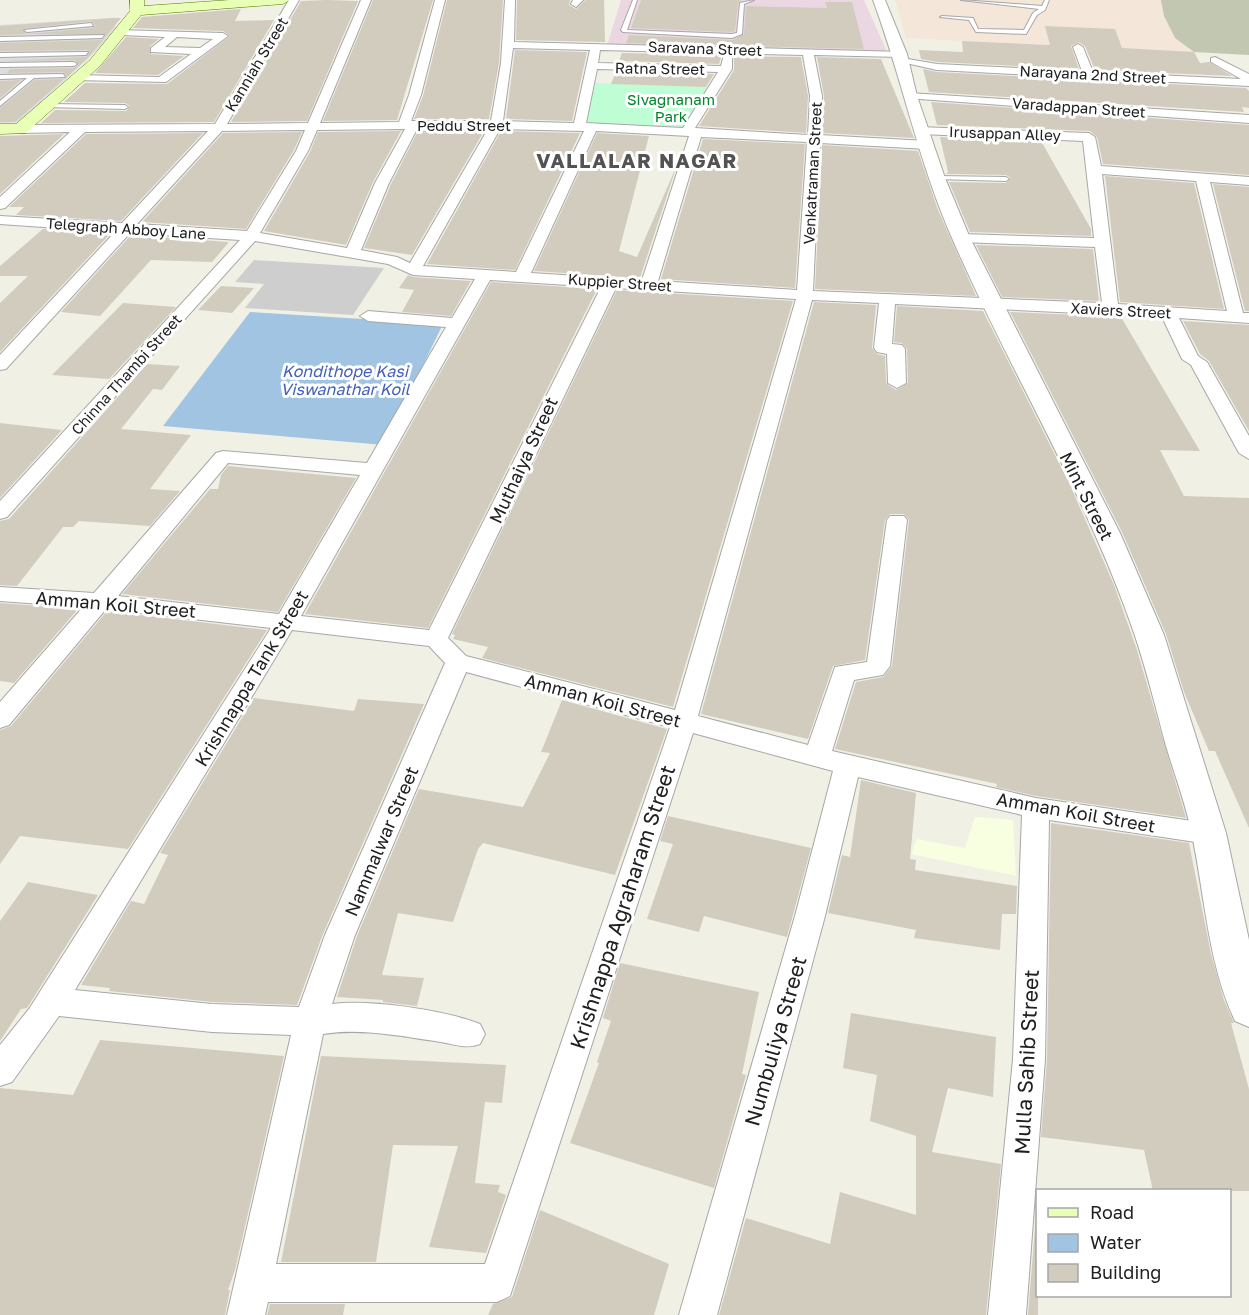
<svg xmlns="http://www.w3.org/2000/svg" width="1249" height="1315" viewBox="0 0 1249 1315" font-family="'Golos Text',sans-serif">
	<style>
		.residential { fill: #dedddd }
		.industrial { fill: #ebd7e2 }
		.education { fill: #f8ffe1 }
		.religious { fill: #cecece }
		.military { fill: #f4e6d8 }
		.construction { fill: #c1c7b0 }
		.park { fill: #bffed4 }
		.water { fill: #a2c4e3 }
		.building { fill: #d2ccbe }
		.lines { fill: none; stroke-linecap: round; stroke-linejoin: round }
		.service-casing { stroke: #a7a7a7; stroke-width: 2 }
		.minor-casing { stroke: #a7a7a7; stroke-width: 2 }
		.tertiary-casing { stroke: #a7a7a7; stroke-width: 2 }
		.secondary-casing { stroke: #517e00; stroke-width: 1 }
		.service { fill: #fff; fill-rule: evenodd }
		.minor { fill: #fff; fill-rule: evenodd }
		.tertiary { fill: #fff; fill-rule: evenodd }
		.secondary { fill: #e9ffb6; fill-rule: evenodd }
		.labels { text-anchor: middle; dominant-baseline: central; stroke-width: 6; stroke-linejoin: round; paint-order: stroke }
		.far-street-label { font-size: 15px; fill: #202020; stroke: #fff }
		.far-park-label { font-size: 15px; fill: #02852d; stroke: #fff }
		.far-water-label { font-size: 16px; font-style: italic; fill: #4261ba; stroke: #fff }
		.street-label { font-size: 18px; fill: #202020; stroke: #fff }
		.far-district-label { font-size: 20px; font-weight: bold; letter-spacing: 1.5px; fill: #535353; stroke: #fff }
		.near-street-label { font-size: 21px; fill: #202020; stroke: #fff }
	</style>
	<rect width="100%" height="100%" fill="#f1f0e5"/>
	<polygon class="residential" points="111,18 105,27 122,26 21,122 0,123 0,25"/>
	<polygon class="industrial" points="621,0 864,0 887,52 607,46"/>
	<polygon class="education" points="975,817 1013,820 1016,876 911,854 917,839 965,848"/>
	<polygon class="religious" points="254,260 384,268 353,315 245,308 264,284 235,282"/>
	<polygon class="military" points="895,0 1161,0 1164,16 1175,38 1194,52 906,38"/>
	<polygon class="construction" points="1161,0 1249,0 1249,55 1194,52 1175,38 1164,16"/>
	<polygon class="park" points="595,83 709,87 684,129 585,124"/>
	<polygon class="water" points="250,312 443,324 384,445 163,426"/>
	<g class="building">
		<polygon points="327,0 358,1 307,121 231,122 301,1"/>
		<polygon points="373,0 433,0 397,120 323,121"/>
		<polygon points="447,0 503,0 499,63 489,119 414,119 423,96"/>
		<polygon points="517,0 570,0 569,5 576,9 585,0 604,0 605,42 516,40"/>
		<polygon points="641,0 741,0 738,3 735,31 732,32 631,28"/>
		<polygon points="825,2 852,2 864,49 626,43 629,35 733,40 744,34 746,6 827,8"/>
		<polygon points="241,9 235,21 274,20 214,122 41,123 55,110 126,111 130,106 125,103 64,102 85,83 167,84 230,36 223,31 133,28 142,17"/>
		<polygon points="113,18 121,18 88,58 67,77 63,72 7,73 10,69 74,68 79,65 75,60 0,61 86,57 89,50 0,51 0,43 102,40 106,35 27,34 93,28 95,25 91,21 22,29 27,34 0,35 0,26"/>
		<polygon points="1045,26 1115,29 1122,48 1194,52 1200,63 1209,62 1232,76 1095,70 1085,46 1079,42 1071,46 1079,69 937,62 921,59 919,50 963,52 962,41 1050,45"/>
		<polygon points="126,37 159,39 150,46 151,54 184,56 158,75 95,73"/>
		<polygon points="515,50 587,52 572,121 506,119"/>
		<polygon points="622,53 722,55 719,64 619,61"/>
		<polygon points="734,56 801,57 808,96 806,133 699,126 734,70"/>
		<polygon points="817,57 881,59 914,138 822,133 824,96"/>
		<polygon points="923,69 937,72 1246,88 1249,91 1249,108 1242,107 1244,112 929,92"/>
		<polygon points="616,72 714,74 706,87 611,84"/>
		<polygon points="64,79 15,122 0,122 0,108 35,80"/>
		<polygon points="21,80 0,98 0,81"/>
		<polygon points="931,102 1249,125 1249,175 1103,164 1097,137 1090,131 937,125"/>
		<polygon points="401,131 373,182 346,245 264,231 310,152 318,132"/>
		<polygon points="418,131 484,131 412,255 364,248 391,184"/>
		<polygon points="501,131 580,133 515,270 427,264"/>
		<polygon points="302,132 294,150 246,229 142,222 223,133"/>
		<polygon points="203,133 121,221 16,215 24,207 9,207 86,134"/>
		<polygon points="597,133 649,136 619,251 637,257 677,165 640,278 534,271"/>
		<polygon points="64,134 0,194 0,136"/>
		<polygon points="940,137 1041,141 1091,229 1091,236 970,232 949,182 1006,183 1011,178 1006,175 946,174 948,172"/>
		<polygon points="703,139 805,144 795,288 661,279"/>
		<polygon points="822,145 918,151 938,210 976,296 815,289"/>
		<polygon points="1105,176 1194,183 1224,309 1120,302"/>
		<polygon points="1213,184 1249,187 1249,311 1245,311"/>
		<polygon points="43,229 110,234 0,352 0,303 28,276 0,276 0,266"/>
		<polygon points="131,235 229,242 212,262 151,260 100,316 61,312"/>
		<polygon points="976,245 1093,249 1099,301 1002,297"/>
		<polygon points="408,275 413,277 471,281 451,316 402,312 414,290 399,288"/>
		<polygon points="491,282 597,289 428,628 305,614"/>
		<polygon points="221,286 254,288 232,313 198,310"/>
		<polygon points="617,290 793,301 673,707 482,658 488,647 453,639 455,635 452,634"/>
		<polygon points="814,302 876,305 872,348 877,354 885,356 886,383 896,390 908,383 907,349 902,343 894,342 897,306 983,311 1070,485 1114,585 1137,650 1186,818 1036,796 996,787 997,784 835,749 856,682 883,677 892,666 909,520 904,514 890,514 885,520 865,660 833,666 808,739 701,714"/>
		<polygon points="123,303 176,307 109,379 52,375"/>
		<polygon points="1010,312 1121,317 1200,451 1160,450 1184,496 1249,498 1249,828 1215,751 1209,751 1184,692 1166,634 1122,532"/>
		<polygon points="1183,321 1249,325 1249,431 1209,361 1200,354"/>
		<polygon points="147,364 180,366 162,390 153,389 121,429 191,435 150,489 180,491 150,526 79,521 73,527 63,527 17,586 0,585 0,521 9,519"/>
		<polygon points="0,423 62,430 0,498"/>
		<polygon points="228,466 356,478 278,612 122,594 210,489 218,489 221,475"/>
		<polygon points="0,603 78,609 14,683 0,681"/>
		<polygon points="107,611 267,630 128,849 20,836 0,864 0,730 11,726"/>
		<polygon points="254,698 354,711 358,699 424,704 323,934 297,1005 212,1002 109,991 110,988 81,985 131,901 144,904 168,855 160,853"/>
		<polygon points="562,700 667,729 615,875 483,843 478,849 453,922 398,913 382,975 424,978 417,1006 383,1002 383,1000 337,997 357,936 419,789 523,807 550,753 541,752"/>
		<polygon points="861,780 916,793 910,859 916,860 915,870 1017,886 1016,914 1002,914 1000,950 914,938 916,930 828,913 842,855 850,857"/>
		<polygon points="668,816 811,848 787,937 704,916 699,932 647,919 673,844 660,841"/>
		<polygon points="1051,823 1189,843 1211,954 1224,1000 1234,1023 1231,1023 1249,1089 1249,1191 1153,1191 1144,1150 1041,1137 1047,1059"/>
		<polygon points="28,882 98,895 27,1008 21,1009 0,1041 0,921"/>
		<polygon points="620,963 759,992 742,1074 746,1075 714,1188 570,1143 599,1063 597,1062 611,1021 603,1018"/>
		<polygon points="851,1013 996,1037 993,1097 948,1088 932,1152 1001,1164 986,1315 719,1315 746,1218 830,1244 840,1192 916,1215 916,1136 870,1121 877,1075 843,1068"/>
		<polygon points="100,1040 284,1056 235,1270 228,1290 230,1290 225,1315 0,1315 0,1088 73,1095"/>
		<polygon points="321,1056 506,1065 502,1103 485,1102 475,1183 500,1185 498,1192 506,1195 486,1253 429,1247 458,1146 393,1145 376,1262 281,1262"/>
		<polygon points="1038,1190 1038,1315 1028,1315"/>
		<polygon points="540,1210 669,1264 654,1315 488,1315 493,1304 512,1297"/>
		<polygon points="270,1304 345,1304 343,1315 267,1315"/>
	</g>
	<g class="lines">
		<defs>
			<g id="service">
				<polygon points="633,0 637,0 627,30 732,34 737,33 740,3 754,0 744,4 742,34 732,38 623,32 621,30"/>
				<polygon points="961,0 1042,6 1045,0 1049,0 1045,10 1037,15 1026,34 976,32 969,20 940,17 942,16 973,18 978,29 1024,30 1033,13 1039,9"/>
				<polygon points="91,23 93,26 27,32 24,30"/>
				<polygon points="104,35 102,38 0,41 0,37"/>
				<polygon points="88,52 86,55 0,57 0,53"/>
				<polygon points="0,63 74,62 77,64 74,66 0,67"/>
				<polygon points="63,74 65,77 34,78 0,106 0,101 27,78 0,79 0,75"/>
				<polygon points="47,104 125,105 128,107 125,109 45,107"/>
				<polygon points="937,176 1006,177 1009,179 1006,181 935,179 934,178"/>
			</g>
			<g id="minor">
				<path d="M289,0H299L227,124L308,123L361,0H371L320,123L399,122L409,95L435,0H445L421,95L411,121H491L501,63L505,0H515L514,42L904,52V56L900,57L814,55L822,96L820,135L927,141L933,145L927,149L820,143L813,291L1102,303L1095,247L961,242L954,238L961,234L1094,238L1083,141L921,134L917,133V127L1089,133L1095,137L1101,166L1249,177V185L1210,182L1243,313H1249V323L1179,318L1198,356L1207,362L1249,436V459L1239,453L1191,365L1182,359L1162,317L895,304L892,344L902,345L905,349L906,383L897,388L888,383L887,354L877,352L874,348L879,303L812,300L698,716L808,745L835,667L867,662L887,520L890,516H904L907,520L890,666L883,675L854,680L832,751L1036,798L1219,825L1223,833L1219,841L1209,844L1049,820L1045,1059L1026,1315H988L1013,1059L1022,815L858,777L825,916L717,1315H679L795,916L833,771L693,733L510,1296L497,1302H268L265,1315H227L291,1035L212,1032L59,1016L12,1082L0,1086V1045L29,1009L271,628L106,609L9,725L0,728V702L83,607L0,601V587L94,593L216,453L223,451L367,463L446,327L368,321L360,316L368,311L452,318L475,279L413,275L388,264L255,241L7,517L0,519V501L240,240L130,233L6,369L0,370V355L115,232L0,224V216L122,223L208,131L85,132L5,208L0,209V197L70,132L20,133L14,129L20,125L215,124ZM513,48L590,50L574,123L503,121ZM600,50L803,55L810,96L808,135L695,128L732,69V55H724L721,66L598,63ZM597,69L718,72L683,128L586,123ZM405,129L375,183L347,248L260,233L308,151L317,130ZM417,129H488L410,263L397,257L361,250L389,183ZM500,129L584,131L516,272L423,266ZM305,130L296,151L247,231L137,224L222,131ZM596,131L689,136L642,280L531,273ZM701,137L807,142L797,290L658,281ZM1102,174L1196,181L1227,311L1118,304ZM490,280L601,287L429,630L301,616ZM616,288L796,299L675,710L466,656L448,638ZM228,463L360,475L279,614L118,596ZM292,630L429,646L445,663L325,935L299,1007L212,1004L75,990ZM466,672L670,727L485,1264H276L323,1034C361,1028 398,1036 435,1041C451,1043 465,1050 480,1044L485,1034L480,1024C445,1010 369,999 332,1004L355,935Z"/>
				<polygon points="573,0 583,0 576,7 571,4"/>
				<path d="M118,30L223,33L228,36L166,82L73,80V76L77,75L159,77L191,54L151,52V48L165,37L122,35L117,32ZM177,37L213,39L200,48L165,47Z"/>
				<polygon points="1078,44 1083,47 1093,72 1241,79 1211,62 1211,58 1215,57 1249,74 1249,86 937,70 897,61 902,58 937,64 1082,71 1073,47"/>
				<polygon points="910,93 1249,115 1249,123 906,98 906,94"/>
			</g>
			<path id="tertiary" d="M873,0H885L907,54L917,96L945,178L970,238L1120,533L1164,635L1226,833L1249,940V1027L1235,1021C1208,964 1205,897 1192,835C1186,805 1175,776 1166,746C1156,709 1147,672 1135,636C1088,497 1010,372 952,238C918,161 902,78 873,0Z"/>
			<polygon id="secondary" points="130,0 144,0 144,6 230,0 290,0 283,4 141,15 100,66 26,133 0,134 0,124 16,124 90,60 130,11"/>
		</defs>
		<use href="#service" class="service-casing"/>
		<use href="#minor" class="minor-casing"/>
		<use href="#tertiary" class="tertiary-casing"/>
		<use href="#secondary" class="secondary-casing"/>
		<use href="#service" class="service"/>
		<use href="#minor" class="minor"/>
		<use href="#tertiary" class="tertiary"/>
		<use href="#secondary" class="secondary"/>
	</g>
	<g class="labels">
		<g class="far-street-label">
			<text transform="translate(705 48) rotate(2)">Saravana Street</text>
			<text transform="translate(256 64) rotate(-59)">Kanniah Street</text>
			<text transform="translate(660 68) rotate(1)">Ratna Street</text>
			<text transform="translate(1093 74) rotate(3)">Narayana 2nd Street</text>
			<text transform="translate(1079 107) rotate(4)">Varadappan Street</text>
			<text x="464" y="125">Peddu Street</text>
			<text transform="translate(1005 133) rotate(2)">Irusappan Alley</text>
			<text transform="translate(812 173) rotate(-87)">Venkatraman Street</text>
			<text transform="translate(126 228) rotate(4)">Telegraph Abboy Lane</text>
			<text transform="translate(620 282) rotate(4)">Kuppier Street</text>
			<text transform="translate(1121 310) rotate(3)">Xaviers Street</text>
			<text transform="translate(126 374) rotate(-48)">Chinna Thambi Street</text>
		</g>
		<g class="far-park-label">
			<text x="671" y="99">Sivagnanam<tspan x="671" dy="17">Park</tspan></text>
		</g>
		<g class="far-water-label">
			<text x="345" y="371">Kondithope Kasi<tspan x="345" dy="18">Viswanathar Koil</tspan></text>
		</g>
		<g class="street-label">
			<text transform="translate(523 460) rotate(-65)">Muthaiya Street</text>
			<text transform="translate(1087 496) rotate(63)">Mint Street</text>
			<text transform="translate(116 604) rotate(5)">Amman Koil Street</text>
			<text transform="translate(251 678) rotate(-59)">Krishnappa Tank Street</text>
			<text transform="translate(603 700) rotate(15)">Amman Koil Street</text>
			<text transform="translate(1076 812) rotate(10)">Amman Koil Street</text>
			<text transform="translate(381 841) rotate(-67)">Nammalwar Street</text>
		</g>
		<g class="far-district-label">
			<text x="637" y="160">VALLALAR NAGAR</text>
		</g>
		<g class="near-street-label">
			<text transform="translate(622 907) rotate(-72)">Krishnappa Agraharam Street</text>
			<text transform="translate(775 1041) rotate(-74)">Numbuliya Street</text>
			<text transform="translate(1026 1062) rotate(-87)">Mulla Sahib Street</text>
		</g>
	</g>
	<rect x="1036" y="1189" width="195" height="108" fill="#ffffff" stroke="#a6a6a6" stroke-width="1.5"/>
	<rect x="1048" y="1208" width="30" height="9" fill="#e9ffb6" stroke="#a6a6a6" stroke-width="1.5"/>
	<text x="1090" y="1219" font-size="18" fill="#202020">Road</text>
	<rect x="1048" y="1234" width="30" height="18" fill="#a2c4e3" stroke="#a6a6a6" stroke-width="1.5"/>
	<text x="1090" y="1249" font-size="18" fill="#202020">Water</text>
	<rect x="1048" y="1264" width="30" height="18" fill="#d2ccbe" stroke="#a6a6a6" stroke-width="1.5"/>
	<text x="1090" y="1279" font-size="18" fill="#202020">Building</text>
</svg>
